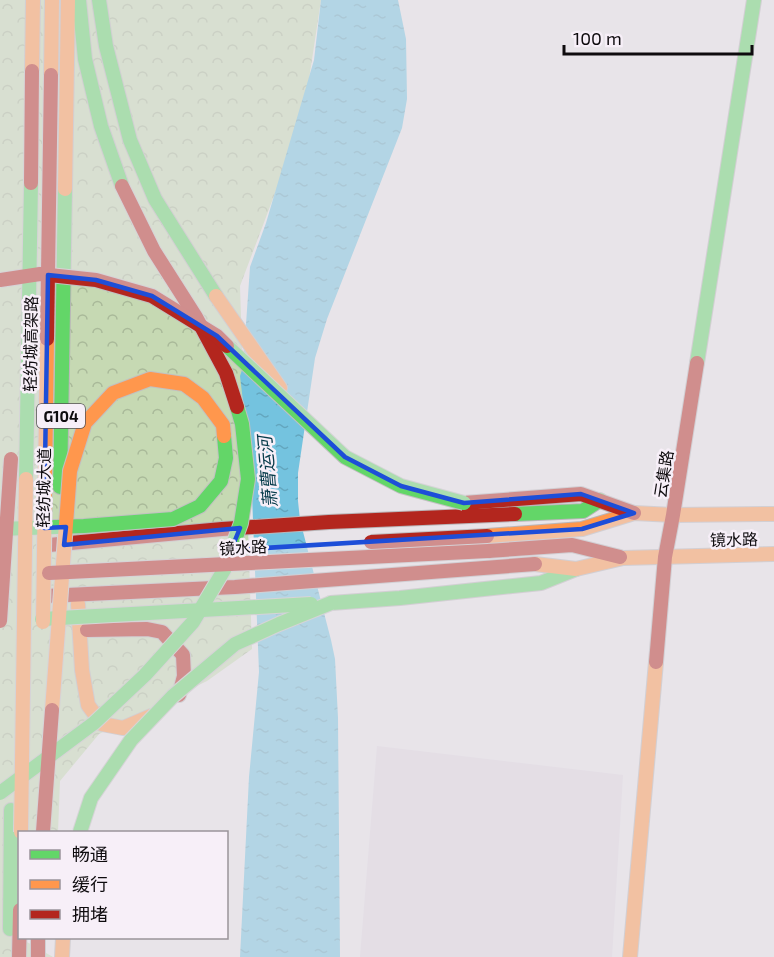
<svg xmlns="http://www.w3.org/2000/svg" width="774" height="957" viewBox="0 0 774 957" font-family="'Exo 2','Noto Sans SC',sans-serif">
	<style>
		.built { fill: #e0d7e1 }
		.park { fill: url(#park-crowns) }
		.water { fill: url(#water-ripples) }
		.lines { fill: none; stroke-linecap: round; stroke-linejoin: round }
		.fast-casing { stroke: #b9b6b9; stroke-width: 16 }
		.slow-casing { stroke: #b9b6b9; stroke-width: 16 }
		.jam-casing { stroke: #b9b6b9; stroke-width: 16 }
		.fast { stroke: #63d668; stroke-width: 14 }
		.slow { stroke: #ff974d; stroke-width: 14 }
		.jam { stroke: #b3261e; stroke-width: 14 }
		.fast-bridge-casing { stroke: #c2c0c2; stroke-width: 16; stroke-linecap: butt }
		.slow-bridge-casing { stroke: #c2c0c2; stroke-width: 16; stroke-linecap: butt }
		.jam-bridge-casing { stroke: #c2c0c2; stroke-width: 16; stroke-linecap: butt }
		.fast-bridge { stroke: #63d668; stroke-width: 14 }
		.slow-bridge { stroke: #ff974d; stroke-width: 14 }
		.jam-bridge { stroke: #b3261e; stroke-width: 14 }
		.marked { fill: none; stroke: #1d4ed8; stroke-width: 4.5; stroke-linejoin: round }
		.labels { text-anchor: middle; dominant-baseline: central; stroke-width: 5; stroke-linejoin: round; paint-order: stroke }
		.shield { fill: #f7eff8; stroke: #544f54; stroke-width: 1.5 }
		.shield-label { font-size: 15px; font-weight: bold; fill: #0e0b0e }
		.street-label { font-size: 16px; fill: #0e0b0e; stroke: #f7eff8 }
		.water-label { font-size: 18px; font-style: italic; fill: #063b4a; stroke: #f7eff8 }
	</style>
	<defs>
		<pattern id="park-crowns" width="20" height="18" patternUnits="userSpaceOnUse" patternTransform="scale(1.5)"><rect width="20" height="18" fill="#c6d9b3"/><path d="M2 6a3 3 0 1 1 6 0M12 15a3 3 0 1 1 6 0" fill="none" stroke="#a9b999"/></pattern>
		<pattern id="water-ripples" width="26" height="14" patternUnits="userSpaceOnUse" patternTransform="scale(1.5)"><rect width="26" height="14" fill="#74c3df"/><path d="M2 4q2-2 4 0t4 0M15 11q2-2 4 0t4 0" fill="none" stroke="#63a6be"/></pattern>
	</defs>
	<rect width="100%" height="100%" fill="#e8e4e9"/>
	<polygon class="built" points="377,746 623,775 612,957 360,957"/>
	<polygon class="park" points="0,0 321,0 303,119 240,286 252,649 207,681 99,734 60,781 58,832 20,832 20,938 53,957 0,957"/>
	<polygon class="water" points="321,0 398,0 406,39 407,99 402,128 327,319 315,358 298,473 298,501 300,520 331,640 335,659 338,718 340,957 240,957 249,777 259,672 251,470 240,376 243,367 250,267 266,223 314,60"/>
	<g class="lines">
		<defs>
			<g id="fast">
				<polyline points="79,0 85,59 101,126 122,186"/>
				<polyline points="99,0 106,46 130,140 155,199 216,296"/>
				<polyline points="697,363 754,0"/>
				<polyline points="60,487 65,189"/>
				<polyline points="515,514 583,511 600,500"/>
				<polyline points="331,603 400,598 541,583 576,569"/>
				<polyline points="10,929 11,810"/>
			</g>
			<g id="slow">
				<polyline points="32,71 33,0"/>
				<polyline points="51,75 52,0"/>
				<polyline points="65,189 68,0"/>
				<polyline points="216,296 280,388"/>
				<polyline points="487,536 582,529 634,513 673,515 774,514"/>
				<polyline points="535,564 576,569 623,558 774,554"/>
				<polyline points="78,604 82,670 88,705 102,724 123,728 151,716"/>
				<polyline points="62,957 63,938"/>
				<polyline points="630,957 656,662"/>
			</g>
			<g id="jam">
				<polyline points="464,503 581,494 634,513"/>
				<polyline points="49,545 222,529 329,522 515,514"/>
				<polyline points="488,551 572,545 620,557"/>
				<polyline points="46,596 235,587 535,564"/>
				<polyline points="87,630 147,629 162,632 183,655 184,676 179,695"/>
				<polyline points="656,662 665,557 673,515 697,363"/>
				<polyline points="38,938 38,957"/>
				<polyline points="19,957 20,910"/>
			</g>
		</defs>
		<use href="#fast" class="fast-casing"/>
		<use href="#slow" class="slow-casing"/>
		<use href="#jam" class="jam-casing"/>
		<use href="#fast" class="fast"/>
		<use href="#slow" class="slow"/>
		<use href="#jam" class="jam"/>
		<defs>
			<g id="fast-bridge">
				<polyline points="227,346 345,457 401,486 464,503"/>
				<polyline points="26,479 31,183"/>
				<polyline points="0,529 84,526 173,519 200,506 221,481 226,458 224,436"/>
				<polyline points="42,619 311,604"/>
				<polyline points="0,793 94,723 145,675 193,622 224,570 241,523 248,479 242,424 237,407"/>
				<polyline points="80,832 91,798 131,740 173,696 235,644 279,624 331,603"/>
			</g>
			<g id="slow-bridge">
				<polyline points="43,622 47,339"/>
				<polyline points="52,710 70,471 85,423 113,393 150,379 184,384 203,398 223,425 224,436"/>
				<polyline points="21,832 26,479"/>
			</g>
			<g id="jam-bridge">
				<polyline points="31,183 32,71"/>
				<polyline points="122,186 154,251 196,317 226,373 237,407"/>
				<polyline points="0,280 40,274 96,280 152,296 217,336 227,346"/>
				<polyline points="47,339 51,75"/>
				<polyline points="371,542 487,536"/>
				<polyline points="49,573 488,551"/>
				<polyline points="0,621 11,459"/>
				<polyline points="43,832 52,710"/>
			</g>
		</defs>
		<use href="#fast-bridge" class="fast-bridge-casing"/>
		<use href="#slow-bridge" class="slow-bridge-casing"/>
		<use href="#jam-bridge" class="jam-bridge-casing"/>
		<use href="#fast-bridge" class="fast-bridge"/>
		<use href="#slow-bridge" class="slow-bridge"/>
		<use href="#jam-bridge" class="jam-bridge"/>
	</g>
	<path d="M0 0H774V957H0ZM48,275L96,280L152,296L217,336L345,457L401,486L464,503L581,494L634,513L582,529L231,550L240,528L64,545L66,527L44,528Z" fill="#e8e4e9" fill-opacity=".55" fill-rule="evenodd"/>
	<path class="marked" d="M48,275L96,280L152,296L217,336L345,457L401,486L464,503L581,494L634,513L582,529L231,550L240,528L64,545L66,527L44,528Z"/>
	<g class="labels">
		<rect class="shield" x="37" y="404" width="48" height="24" rx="4.5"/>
		<g class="shield-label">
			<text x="61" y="416">G104</text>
		</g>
		<g class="street-label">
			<text transform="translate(30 344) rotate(-89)">轻纺城高架路</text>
			<text transform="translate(663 474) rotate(-81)">云集路</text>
			<text transform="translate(43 488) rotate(-89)">轻纺城大道</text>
			<text transform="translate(734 539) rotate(-1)">镜水路</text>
			<text transform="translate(243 547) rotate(-3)">镜水路</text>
		</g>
		<g class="water-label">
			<text transform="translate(267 472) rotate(-95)">萧曹运河</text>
		</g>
	</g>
	<rect x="18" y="831" width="210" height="108" fill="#f7eff8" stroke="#9a949a" stroke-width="1.5"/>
	<rect x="30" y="850" width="30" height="9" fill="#63d668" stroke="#9a949a" stroke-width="1.5"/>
	<text x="72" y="861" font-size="18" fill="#0e0b0e">畅通</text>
	<rect x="30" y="880" width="30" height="9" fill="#ff974d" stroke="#9a949a" stroke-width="1.5"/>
	<text x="72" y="891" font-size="18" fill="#0e0b0e">缓行</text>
	<rect x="30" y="910" width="30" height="9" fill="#b3261e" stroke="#9a949a" stroke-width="1.5"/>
	<text x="72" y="921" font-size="18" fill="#0e0b0e">拥堵</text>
	<path d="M564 45v9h188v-9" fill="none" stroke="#0e0b0e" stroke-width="3"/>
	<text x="573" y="45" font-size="18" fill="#0e0b0e" stroke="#f7eff8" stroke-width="4.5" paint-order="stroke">100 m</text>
</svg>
